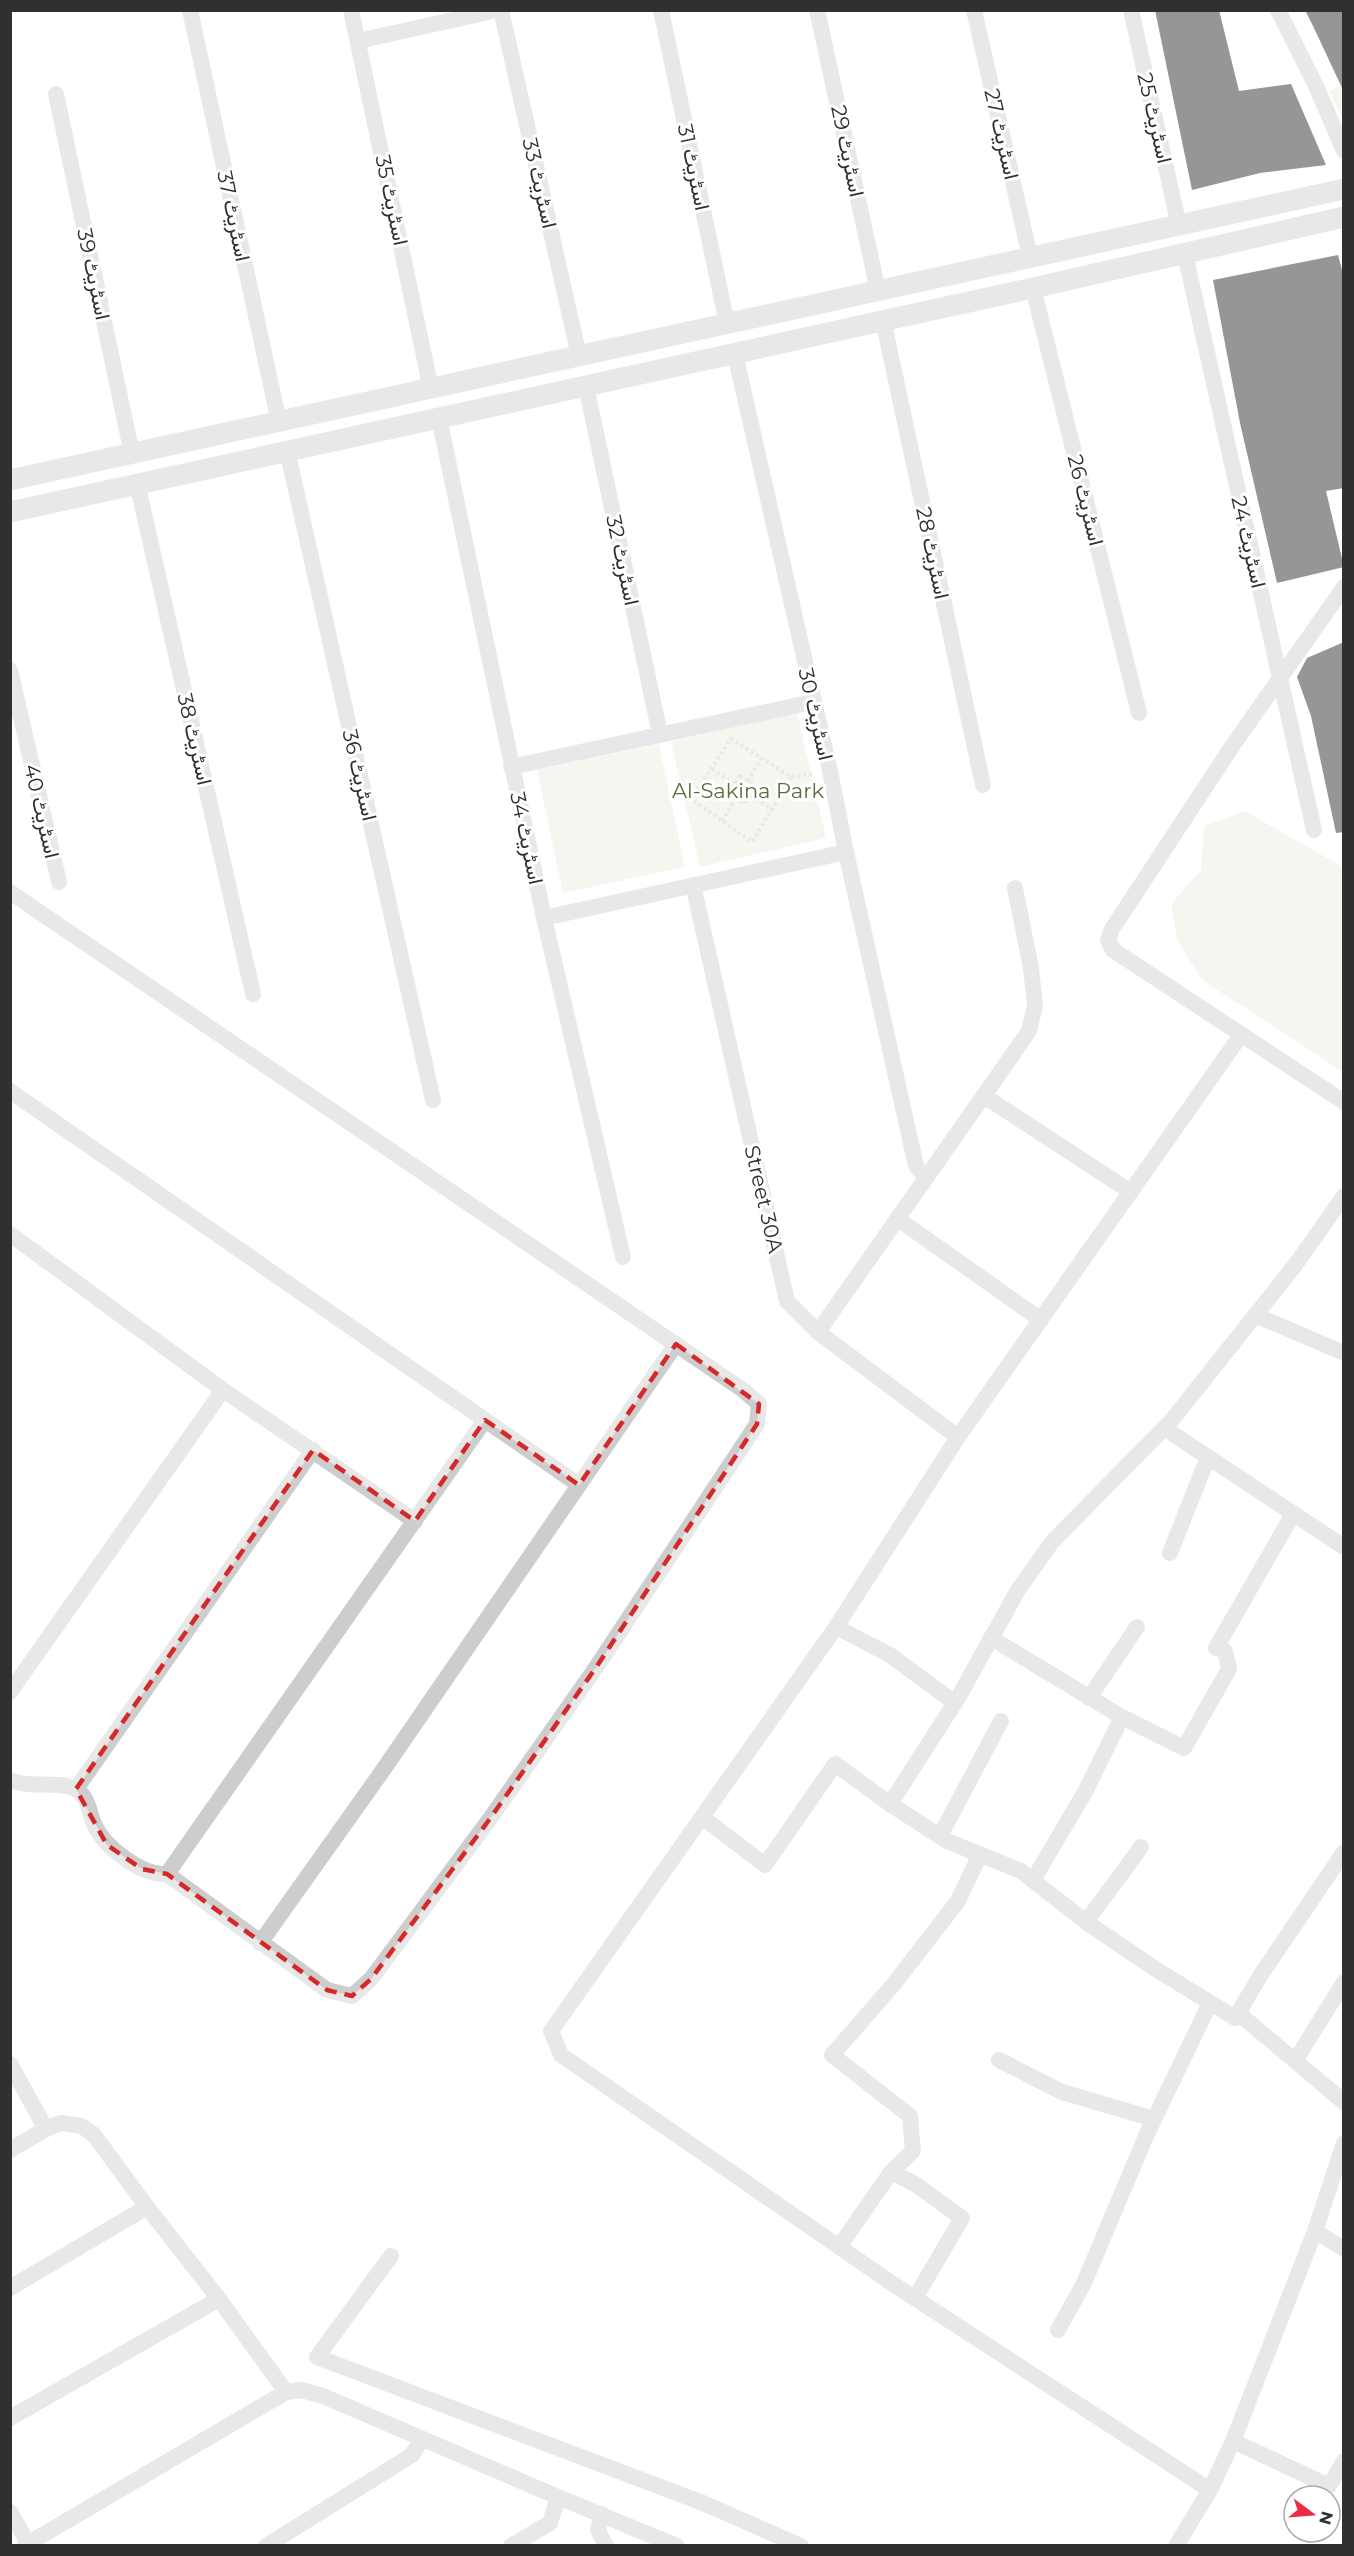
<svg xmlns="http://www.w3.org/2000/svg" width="1354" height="2556" viewBox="0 0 1354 2556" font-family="Montserrat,Vazirmatn,sans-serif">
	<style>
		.green { fill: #e7eede }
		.building { fill: #171717 }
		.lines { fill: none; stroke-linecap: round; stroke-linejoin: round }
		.path { stroke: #cdcdcd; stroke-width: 4; stroke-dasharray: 3 3; stroke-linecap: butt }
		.minor { stroke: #cdcdcd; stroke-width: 16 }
		.tertiary { stroke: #cdcdcd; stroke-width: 21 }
		.marked { fill: none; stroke: #d62828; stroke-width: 4.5; stroke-dasharray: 12 8; stroke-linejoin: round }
		.labels { text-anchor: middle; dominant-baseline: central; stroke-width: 6; stroke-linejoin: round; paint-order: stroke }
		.street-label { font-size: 21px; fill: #303030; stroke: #fff }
		.park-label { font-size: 21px; fill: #566f3a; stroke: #fff }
	</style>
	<rect width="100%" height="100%" fill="#fff"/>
	<g class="green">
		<polygon points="1343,84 1343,120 1329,91"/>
		<polygon points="797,712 826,838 700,867 671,742"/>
		<polygon points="659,744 685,867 563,893 537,770"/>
		<polygon points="1245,811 1343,867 1343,1072 1202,980 1177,940 1171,904 1201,870 1204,826"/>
	</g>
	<g class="building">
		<polygon points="1155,10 1219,10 1239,91 1291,84 1326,165 1260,173 1192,190"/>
		<polygon points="1305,10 1344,10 1344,92 1313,26"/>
		<polygon points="1338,255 1344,277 1344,488 1326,491 1344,567 1277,583 1240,423 1213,280"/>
		<polygon points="1344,642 1344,832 1336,833 1311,716 1297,677 1307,658"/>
	</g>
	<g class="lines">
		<g class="path">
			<polyline points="712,769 734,784"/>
			<polygon points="740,776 756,787 744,804 728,792"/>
			<polyline points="791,777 752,842 691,799 731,739 791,777 812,774"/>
			<polyline points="748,781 762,758"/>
			<polyline points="751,796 772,809"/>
			<polyline points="722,821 736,798"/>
		</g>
		<g class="minor">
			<polyline points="190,10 279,422"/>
			<polyline points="351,10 431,389"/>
			<polyline points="501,10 579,356"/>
			<polyline points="661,10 727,324"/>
			<polyline points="817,10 878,291"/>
			<polyline points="974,10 1030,257"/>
			<polyline points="1131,10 1179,226"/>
			<polyline points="1278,10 1316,86 1344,151"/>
			<polyline points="358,41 498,10"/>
			<polyline points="56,94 132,454"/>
			<polyline points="1185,254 1314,830"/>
			<polyline points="1033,288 1139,713"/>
			<polyline points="883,320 983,785"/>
			<polyline points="735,354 830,771 846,852 916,1166 925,1177"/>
			<polyline points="586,386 660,734"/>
			<polyline points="439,418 544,918 623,1257"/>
			<polyline points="287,450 433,1100"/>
			<polyline points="137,483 253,994"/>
			<polyline points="1344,587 1233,745 1112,929 1108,940 1113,950 1344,1102"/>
			<polyline points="10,670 59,882"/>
			<polyline points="511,767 813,702"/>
			<polyline points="693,885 787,1301 818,1332 958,1437"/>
			<path d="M10,892L743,1390L759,1404L757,1424L597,1666L489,1820L371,1979L352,1996L327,1990L167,1874C142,1876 104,1847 94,1824C89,1812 88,1795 75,1789C56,1780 31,1789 10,1780"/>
			<polyline points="544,918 846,852"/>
			<polyline points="10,1091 579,1485"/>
			<polyline points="984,1096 1131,1192"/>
			<polyline points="1344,1196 1296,1264 1172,1420 1052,1542 1018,1590 958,1698 890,1804 947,1841 1021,1871 1086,1922 1154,1968 1235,2018 1262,1973 1344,1852"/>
			<polyline points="898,1219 1041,1320"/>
			<polyline points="10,1234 223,1390 415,1521"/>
			<polyline points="1255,1315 1344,1353"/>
			<polyline points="818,1332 1029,1031 1035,1006 1031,968 1015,888"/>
			<polyline points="1164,1428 1344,1547"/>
			<polyline points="1170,1553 1208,1457"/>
			<polyline points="836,1627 551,2031 561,2055 893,2284 1210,2490"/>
			<polyline points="991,1638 1122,1717 1085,1792 1033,1880"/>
			<polyline points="10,1692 223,1390"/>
			<polyline points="1089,1698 1137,1627"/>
			<polyline points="955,1703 890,1655 836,1627 958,1437 1241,1035"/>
			<polyline points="1122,1717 1184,1748 1229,1669 1225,1651 1216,1648 1293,1514"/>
			<polyline points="76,1789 313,1450"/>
			<polyline points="702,1817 765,1865 835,1764 890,1804"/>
			<polyline points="940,1836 1001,1721"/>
			<polyline points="167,1874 485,1420"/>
			<polyline points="1086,1922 1141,1847"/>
			<polyline points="260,1943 381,1773 676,1344"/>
			<polyline points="1238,2013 1344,2102"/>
			<polyline points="999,2060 1062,2092 1154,2119"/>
			<polyline points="1295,2061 1344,1982"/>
			<polyline points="10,2064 46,2129"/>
			<polyline points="10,2150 46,2129 61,2123 82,2126 94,2135 147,2207 219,2299 286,2392 302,2390 323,2396 558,2497 677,2546"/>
			<polyline points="1315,2231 1344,2249"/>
			<polyline points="839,2247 891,2172"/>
			<polyline points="391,2256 317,2357 703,2503 801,2546"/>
			<polyline points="10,2288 147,2207"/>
			<polyline points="915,2298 962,2218 915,2184 891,2172 913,2151 910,2116 832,2055 893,1985 958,1901 980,1854"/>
			<polyline points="1058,2330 1084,2283 1146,2136 1210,2003"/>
			<polyline points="10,2418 219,2299"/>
			<polyline points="1233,2441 1329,2486 1344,2461"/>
			<polyline points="10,2512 28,2543"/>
			<polyline points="602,2514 598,2530 606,2546"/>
			<polyline points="24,2546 286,2392"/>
			<polyline points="266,2546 412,2455 422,2439"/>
			<polyline points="511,2546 550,2523 558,2497"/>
			<polyline points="1176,2546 1210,2490 1233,2441 1315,2231 1344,2143"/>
		</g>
		<g class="tertiary">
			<polyline points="10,480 1344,189"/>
			<polyline points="10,512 1033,288 1344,217"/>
		</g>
	</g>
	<path d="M0 0H1354V2556H0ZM676,1344L759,1404L757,1424L597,1666L489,1820L371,1979L352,1996L327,1990L167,1874L142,1869L107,1845L76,1789L313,1450L415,1521L485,1420L579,1485Z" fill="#fff" fill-opacity=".55" fill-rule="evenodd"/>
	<path class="marked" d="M676,1344L759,1404L757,1424L597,1666L489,1820L371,1979L352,1996L327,1990L167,1874L142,1869L107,1845L76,1789L313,1450L415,1521L485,1420L579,1485Z"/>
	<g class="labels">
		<g class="street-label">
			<text transform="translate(1155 118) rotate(77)">اسٹریٹ 25</text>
			<text transform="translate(1002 134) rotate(77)">اسٹریٹ 27</text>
			<text transform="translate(848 151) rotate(78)">اسٹریٹ 29</text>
			<text transform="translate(694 167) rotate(78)">اسٹریٹ 31</text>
			<text transform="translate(540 183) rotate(77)">اسٹریٹ 33</text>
			<text transform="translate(392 200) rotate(78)">اسٹریٹ 35</text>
			<text transform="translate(234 216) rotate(78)">اسٹریٹ 37</text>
			<text transform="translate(94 274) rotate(78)">اسٹریٹ 39</text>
			<text transform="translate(1086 500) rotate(76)">اسٹریٹ 26</text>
			<text transform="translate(1249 542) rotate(77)">اسٹریٹ 24</text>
			<text transform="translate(933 553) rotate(78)">اسٹریٹ 28</text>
			<text transform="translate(623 560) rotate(78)">اسٹریٹ 32</text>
			<text transform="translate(816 714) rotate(77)">اسٹریٹ 30</text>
			<text transform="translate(195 739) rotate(77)">اسٹریٹ 38</text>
			<text transform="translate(360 775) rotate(77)">اسٹریٹ 36</text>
			<text transform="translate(42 811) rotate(77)">اسٹریٹ 40</text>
			<text transform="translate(527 838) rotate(78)">اسٹریٹ 34</text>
			<text transform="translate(764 1199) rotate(77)">Street 30A</text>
		</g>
		<g class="park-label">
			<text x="748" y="790">Al-Sakina Park</text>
		</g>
	</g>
	<rect width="1354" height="2556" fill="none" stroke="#303030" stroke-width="24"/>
	<g transform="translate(1312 2514) rotate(106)"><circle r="28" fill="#ffffff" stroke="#acacac" stroke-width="1.5"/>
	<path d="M0-4.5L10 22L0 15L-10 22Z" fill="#ee2b43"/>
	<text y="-9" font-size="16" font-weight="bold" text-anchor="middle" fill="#303030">N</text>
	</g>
</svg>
